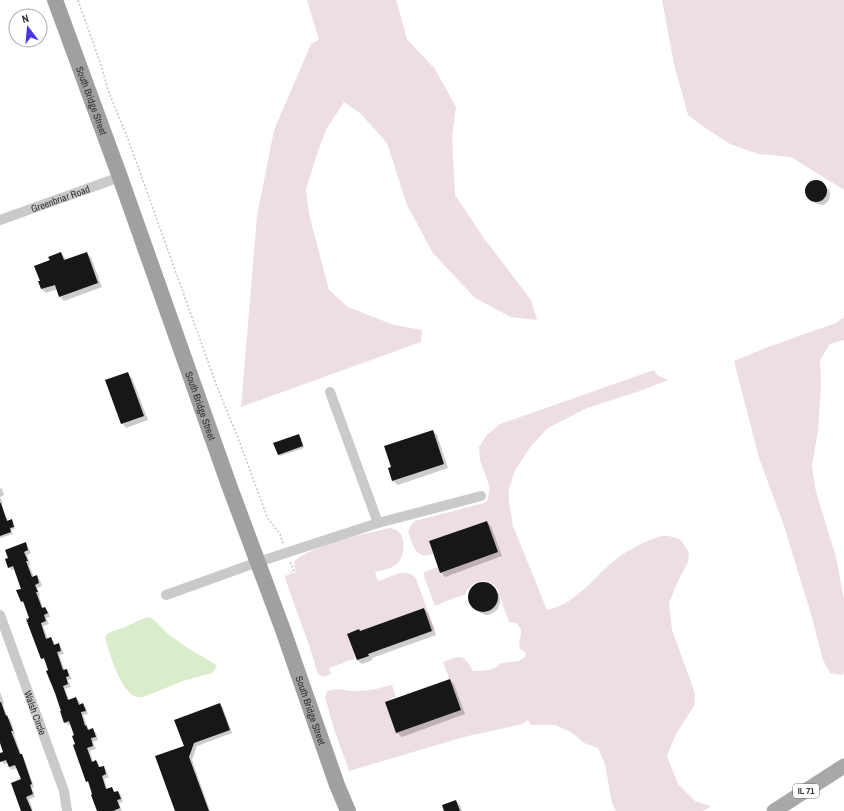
<svg xmlns="http://www.w3.org/2000/svg" width="844" height="811" viewBox="0 0 844 811" font-family="'Archivo Narrow',sans-serif">
	<style>
		.green { fill: #eddee3 }
		.water { fill: #d9eccb }
		.shadow { fill: #0003 }
		.building { fill: #171717 }
		.lines { fill: none; stroke-linecap: round; stroke-linejoin: round }
		.path { stroke: #c4c4c4; stroke-width: 1.5; stroke-dasharray: 2 2; stroke-linecap: butt }
		.minor { stroke: #cacaca; stroke-width: 10 }
		.primary { stroke: #a8a8a8; stroke-width: 15 }
		.trunk { stroke: #a0a0a0; stroke-width: 16 }
		.labels { text-anchor: middle; dominant-baseline: central; stroke-width: 4; stroke-linejoin: round; paint-order: stroke }
		.shield { fill: #fff; stroke: #6e6e6e; stroke-width: 1 }
		.shield-label { font-size: 9px; font-weight: bold; fill: #303030 }
		.street-label { font-size: 10px; fill: #303030; stroke: #fff }
	</style>
	<rect width="100%" height="100%" fill="#fff"/>
	<g class="green">
		<polygon points="307,0 396,0 407,39 435,69 456,107 452,137 455,195 483,237 531,300 537,320 511,317 475,298 433,253 407,205 387,143 361,114 344,102 327,128 318,151 306,189 309,214 329,290 348,307 394,325 422,330 421,342 241,407 257,216 274,130 311,44 319,40"/>
		<polygon points="662,0 844,0 844,190 791,157 758,154 730,144 704,127 688,115 674,64"/>
		<polygon points="844,317 844,340 830,344 820,360 821,386 818,430 812,466 816,492 836,557 844,599 844,673 842,675 830,673 823,660 811,614 783,523 759,458 734,361 768,347 836,323"/>
		<path d="M654,370L657,375L668,380L640,391L587,408L548,428L531,446L515,470L509,489V501L511,514L513,526L524,553L547,610C576,604 593,578 614,561C624,552 650,538 663,536C669,535 676,538 681,540L689,553L688,562L678,581L669,603L672,630L695,693L694,706L676,734L667,756L678,784L695,801L711,806L703,811H616L612,803L605,764L598,748L584,743L571,732L555,725H531L528,720L522,724L464,737L349,771L334,729L325,697L327,691C339,687 344,691 356,691C369,691 380,688 392,685L396,697L391,698L397,733L461,710L443,662C461,655 463,653 473,671C484,671 494,671 501,663L519,661L525,657L526,653L520,649L519,642L521,634V630L517,623L509,622L497,588C486,576 470,581 465,595L454,598L435,606L424,576V572L438,567L441,573L498,552L487,521L429,541L433,554C415,560 413,545 408,531L412,524L415,521L484,503L487,501L490,488L480,460L479,447L486,436L500,424Z"/>
		<path d="M389,528C392,528 395,529 398,531C406,538 405,555 398,563C392,569 383,570 375,572L378,581C390,578 407,565 416,579L435,630L432,631L424,608L360,631L359,630L347,634L356,658L329,668L331,674L323,677L318,674L310,648L285,578V576L296,572L294,565H295L294,561C321,542 357,536 389,528Z"/>
	</g>
	<path class="water" d="M147,617L153,619L168,634L186,647L215,664L217,666L212,673L183,681L143,697C141,697 139,698 137,697C121,694 109,651 105,637L108,633L125,627Z"/>
	<g class="shadow">
		<polygon points="813,181 820,181 829,190 830,193 829,200 824,205 817,204 807,197 806,190 806,187 810,182"/>
		<polygon points="61,253 65,258 66,260 86,253 91,257 102,287 64,301 60,296 58,289 46,293 42,289 39,282 41,281 51,261"/>
		<polygon points="128,374 132,378 148,420 126,428 122,423"/>
		<polygon points="433,431 437,435 448,468 398,485 393,481 392,467"/>
		<polygon points="299,436 301,437 304,448 280,456 278,455"/>
		<polygon points="0,488 2,489 4,495 0,497 3,503 0,504"/>
		<polygon points="5,516 7,518 8,521 11,520 13,522 15,528 11,530 13,534 0,538 0,517"/>
		<polygon points="487,522 491,526 502,556 445,577 441,572"/>
		<polygon points="25,544 28,547 31,553 27,555 30,564 29,565 34,577 37,576 40,580 42,586 37,588 40,595 39,596 43,608 45,608 48,611 50,617 46,618 49,624 43,626 48,639 51,638 54,642 55,645 58,644 61,647 64,654 59,655 65,671 66,670 69,673 72,679 68,680 71,687 65,689 69,700 76,698 79,701 81,705 83,705 86,708 88,714 83,715 88,728 90,731 93,730 96,733 98,740 93,742 96,749 90,751 93,762 96,761 99,765 100,768 103,767 106,770 109,777 104,779 107,789 111,788 115,793 118,792 121,795 123,802 119,803 122,811 98,811 90,784 86,781 76,744 75,736 71,724 68,725 65,722 46,661 45,661 42,658 30,619 25,604 21,601 22,589 15,569 12,570 9,567"/>
		<polygon points="480,584 484,584 492,587 499,594 500,598 500,603 497,610 489,615 485,615 477,611 471,604 469,596 473,588"/>
		<polygon points="424,609 428,613 436,635 372,658 372,660 362,664 357,660 348,635 361,632"/>
		<polygon points="450,680 454,684 465,714 402,737 397,733 387,703"/>
		<polygon points="0,692 4,703 3,704 7,717 10,719 15,734 14,734 21,754 24,758 34,787 32,788 35,797 29,799 33,811 18,811 22,810 22,780 17,768 12,770 9,767 8,763 4,764 1,761 0,758 0,754 4,753 0,740"/>
		<polygon points="220,704 223,708 232,733 197,746 192,760 210,811 176,811 185,746"/>
		<polygon points="456,801 460,805 462,811 445,811"/>
	</g>
	<g class="building">
		<circle cx="816" cy="191" r="11"/>
		<polygon points="61,252 64,260 87,252 98,283 59,297 55,285 41,289 38,281 40,281 34,266 50,260 48,257"/>
		<polygon points="128,372 144,416 121,424 105,380"/>
		<polygon points="433,430 444,464 392,481 388,468 391,467 384,446"/>
		<polygon points="299,434 303,446 278,455 273,443"/>
		<polygon points="0,503 1,503 7,521 12,519 14,527 10,528 11,532 0,536"/>
		<polygon points="487,521 498,552 440,573 429,541"/>
		<polygon points="26,542 28,550 24,552 28,561 26,561 32,577 37,575 39,583 35,585 38,592 36,592 42,608 45,607 48,613 44,615 46,621 41,623 46,639 51,637 54,645 59,643 61,651 57,652 63,670 67,669 69,676 66,677 68,684 63,686 68,700 76,697 79,705 83,703 86,711 81,712 85,726 86,725 88,730 93,728 96,737 91,738 93,746 87,748 92,762 96,760 99,767 104,766 106,774 102,776 106,789 112,787 114,792 118,791 121,799 117,800 120,808 113,811 97,811 91,795 92,794 88,781 86,782 73,745 75,744 72,736 74,735 69,721 64,723 60,711 61,711 55,693 46,671 48,670 44,658 41,659 26,619 29,618 23,601 21,602 16,590 21,589 13,566 8,568 5,559 8,558 5,550"/>
		<circle cx="483" cy="597" r="15"/>
		<polygon points="424,608 432,631 368,654 369,656 357,660 347,634 359,629 360,631"/>
		<polygon points="450,679 461,710 396,733 385,702"/>
		<polygon points="0,702 1,702 6,716 7,715 13,731 11,731 20,754 22,754 32,784 30,785 33,794 26,797 32,811 21,811 11,783 21,779 15,765 9,767 6,760 0,762 0,753 3,752 0,743"/>
		<polygon points="220,703 230,730 194,743 189,757 209,811 175,811 155,756 184,746 174,720"/>
		<polygon points="456,800 460,811 444,811 442,805"/>
	</g>
	<g class="lines">
		<g class="path">
			<polyline points="78,0 100,62 109,93 128,139 216,384 240,443 268,519 280,534 283,544"/>
			<polyline points="290,562 294,571 291,572"/>
			<polyline points="27,624 27,618 28,616"/>
		</g>
		<g class="minor">
			<path id="s1" d="M0,220L120,177"/>
			<polyline points="330,392 378,523"/>
			<polyline points="166,595 258,562 378,523 481,496"/>
			<path id="s2" d="M0,615L64,791L67,811"/>
		</g>
		<polyline class="primary" points="774,811 844,766"/>
		<path class="trunk" id="s3" d="M55,0L120,177L229,485L283,630L337,785L348,811"/>
	</g>
	<g class="labels">
		<rect class="shield" x="793" y="784" width="26" height="14" rx="3"/>
		<g class="shield-label">
			<text x="806" y="791">IL 71</text>
		</g>
		<g class="street-label">
			<text stroke="none"><textPath href="#s3" startOffset="107">South Bridge Street</textPath></text>
			<text stroke="none"><textPath href="#s1" startOffset="64">Greenbriar Road</textPath></text>
			<text stroke="none"><textPath href="#s3" startOffset="431">South Bridge Street</textPath></text>
			<text stroke="none"><textPath href="#s3" startOffset="755">South Bridge Street</textPath></text>
			<text stroke="none"><textPath href="#s2" startOffset="104">Walsh Circle</textPath></text>
		</g>
	</g>
	<g transform="translate(28 28) rotate(344)"><circle r="19" fill="#ffffff" stroke="#acacac"/>
	<path d="M0-3L7 15L0 10L-7 15Z" fill="#4b37e2"/>
	<text y="-6" font-size="11" font-weight="bold" text-anchor="middle" fill="#303030">N</text>
	</g>
</svg>
